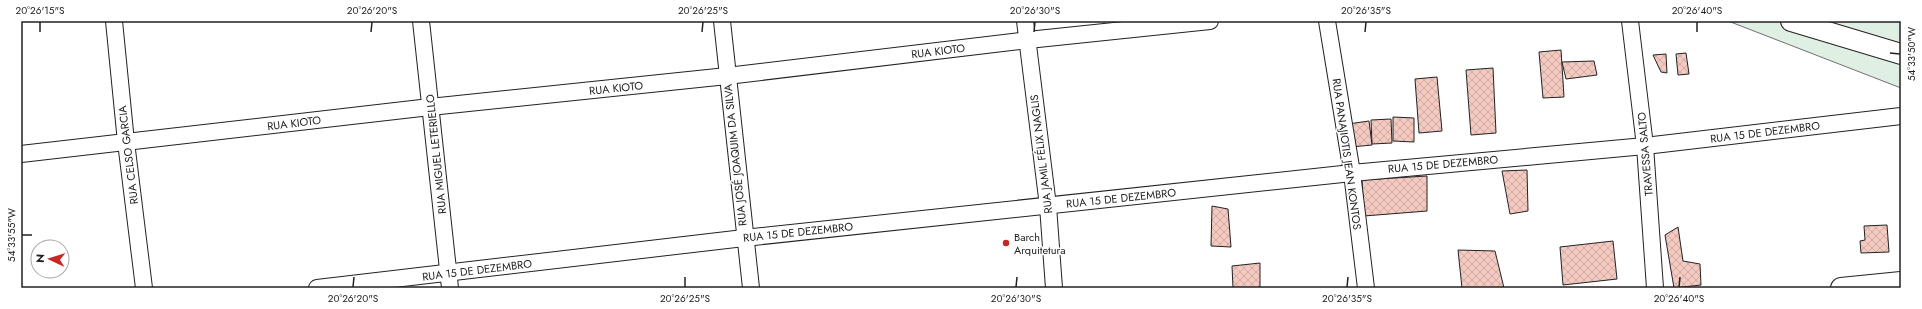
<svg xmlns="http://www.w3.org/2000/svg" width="1922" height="309" viewBox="0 0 1922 309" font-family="Jost,sans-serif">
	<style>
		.green { fill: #e0efe3; stroke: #6f6f6f }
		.building { fill: url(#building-cross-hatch); stroke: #222 }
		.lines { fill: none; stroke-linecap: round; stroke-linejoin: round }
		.minor-casing { stroke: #222; stroke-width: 18 }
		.major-casing { stroke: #222; stroke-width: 22 }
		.minor { stroke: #fff; stroke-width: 16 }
		.major { stroke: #fff; stroke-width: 20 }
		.ticks { fill: none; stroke: #222; stroke-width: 1.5 }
		.poi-dot { fill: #c62828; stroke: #fff; stroke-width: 1.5 }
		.labels { text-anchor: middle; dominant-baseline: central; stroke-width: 3; stroke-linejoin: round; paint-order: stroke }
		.street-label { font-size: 11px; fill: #222; stroke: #fff }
		.poi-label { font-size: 11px; fill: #222; stroke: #fff; text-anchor: start }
		.neatline { fill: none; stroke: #222; stroke-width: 1.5 }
		.ticks-label { font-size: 10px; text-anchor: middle; fill: #222 }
	</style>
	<defs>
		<pattern id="building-cross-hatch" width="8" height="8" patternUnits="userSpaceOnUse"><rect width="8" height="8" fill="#f3c9c0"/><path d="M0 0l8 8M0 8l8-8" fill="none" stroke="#d0aca5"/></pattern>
	</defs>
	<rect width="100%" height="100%" fill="#fff"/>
	<polygon class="green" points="1728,21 1901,21 1901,88"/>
	<g class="building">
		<polygon points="1561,50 1564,97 1543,98 1539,52"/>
		<polygon points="1686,53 1689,74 1678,75 1676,54"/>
		<polygon points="1666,54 1667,73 1661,72 1653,55"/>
		<polygon points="1594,61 1597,75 1566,79 1562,62"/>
		<polygon points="1493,68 1496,133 1471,135 1466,70"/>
		<polygon points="1437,77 1442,131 1419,133 1415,79"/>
		<polygon points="1393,117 1414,118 1414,142 1393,141"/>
		<polygon points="1391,119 1392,143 1372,144 1371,120"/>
		<polygon points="1369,121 1372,145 1351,147 1348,124"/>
		<polygon points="1527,170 1528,211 1510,214 1502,171"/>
		<polygon points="1427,176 1427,211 1364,216 1362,180"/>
		<polygon points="1212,206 1228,209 1231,247 1211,246"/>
		<polygon points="1887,225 1889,252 1861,253 1860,241 1865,240 1864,226"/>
		<polygon points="1678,227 1683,261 1700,264 1701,285 1674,288 1665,235"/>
		<polygon points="1613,241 1617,279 1563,285 1560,247"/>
		<polygon points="1458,250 1495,251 1504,288 1462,288"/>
		<polygon points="1260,263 1260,288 1233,288 1232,266"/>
	</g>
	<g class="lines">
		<defs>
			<g id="minor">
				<polyline points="114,21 126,142 144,288"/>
				<polyline points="421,21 450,288"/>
				<polyline points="722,21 751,288"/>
				<polyline points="1025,21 1048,206 1054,288"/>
				<polyline points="1327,21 1352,173 1366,288"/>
				<polyline points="1630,21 1645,146 1655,288"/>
				<polyline points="21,154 430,107 727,76 1028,40 1210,21"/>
				<polyline points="317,288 744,238 1352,173 1645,146 1901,116"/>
			</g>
			<g id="major">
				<polyline points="1791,21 1901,54"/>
				<polyline points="1841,288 1901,282"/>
			</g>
		</defs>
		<use href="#minor" class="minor-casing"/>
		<use href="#major" class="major-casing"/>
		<use href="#minor" class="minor"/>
		<use href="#major" class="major"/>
	</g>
	<path class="ticks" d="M40,32V22M371,32L372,22M702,32L703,22M1034,32L1035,22M1365,32L1366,22M1697,32V22M1890,53L1900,54M22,235H32M353,287L354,277M685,287V277M1016,287L1017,277M1347,287L1348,277M1679,287L1680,277"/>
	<circle class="poi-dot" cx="1006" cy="243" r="4"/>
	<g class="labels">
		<g class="street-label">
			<text transform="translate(938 51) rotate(-7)">RUA KIOTO</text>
			<text transform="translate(616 88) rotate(-6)">RUA KIOTO</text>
			<text transform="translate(294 123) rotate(-7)">RUA KIOTO</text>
			<text transform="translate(1765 132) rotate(-7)">RUA 15 DE DEZEMBRO</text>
			<text transform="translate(436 154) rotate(-96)">RUA MIGUEL LETERIELLO</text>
			<text transform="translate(1041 154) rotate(-97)">RUA JAMIL FÉLIX NAGLIS</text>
			<text transform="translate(1347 154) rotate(82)">RUA PANAJIOTIS JEAN KONTOS</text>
			<text transform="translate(1645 154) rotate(-95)">TRAVESSA SALTO</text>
			<text transform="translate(128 155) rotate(-97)">RUA CELSO GARCIA</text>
			<text transform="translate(735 155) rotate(-96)">RUA JOSÉ JOAQUIM DA SILVA</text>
			<text transform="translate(1443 164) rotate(-5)">RUA 15 DE DEZEMBRO</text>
			<text transform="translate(1121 198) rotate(-6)">RUA 15 DE DEZEMBRO</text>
			<text transform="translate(798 232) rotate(-6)">RUA 15 DE DEZEMBRO</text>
			<text transform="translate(477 270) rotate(-7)">RUA 15 DE DEZEMBRO</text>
		</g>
		<g class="poi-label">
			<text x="1014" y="237">Barch<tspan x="1014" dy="13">Arquitetura</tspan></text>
		</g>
	</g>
	<rect width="1922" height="309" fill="none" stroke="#ffffff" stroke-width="44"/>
	<g transform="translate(50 259) rotate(274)"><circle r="19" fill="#ffffff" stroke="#a7a7a7"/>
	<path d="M0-3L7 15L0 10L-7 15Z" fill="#c62828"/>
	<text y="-6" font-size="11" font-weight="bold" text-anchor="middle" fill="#222222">N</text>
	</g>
	<rect x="22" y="22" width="1878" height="265" class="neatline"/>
	<g class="ticks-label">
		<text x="40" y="14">20°26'15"S</text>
		<text x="372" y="14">20°26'20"S</text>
		<text x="703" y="14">20°26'25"S</text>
		<text x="1035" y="14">20°26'30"S</text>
		<text x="1366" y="14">20°26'35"S</text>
		<text x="1697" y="14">20°26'40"S</text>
		<text transform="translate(1911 54) rotate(-90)" y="4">54°33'50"W</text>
		<text transform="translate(11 235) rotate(-90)" y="4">54°33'55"W</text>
		<text x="353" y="302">20°26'20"S</text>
		<text x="685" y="302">20°26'25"S</text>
		<text x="1016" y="302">20°26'30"S</text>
		<text x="1347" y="302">20°26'35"S</text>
		<text x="1679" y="302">20°26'40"S</text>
	</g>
</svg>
